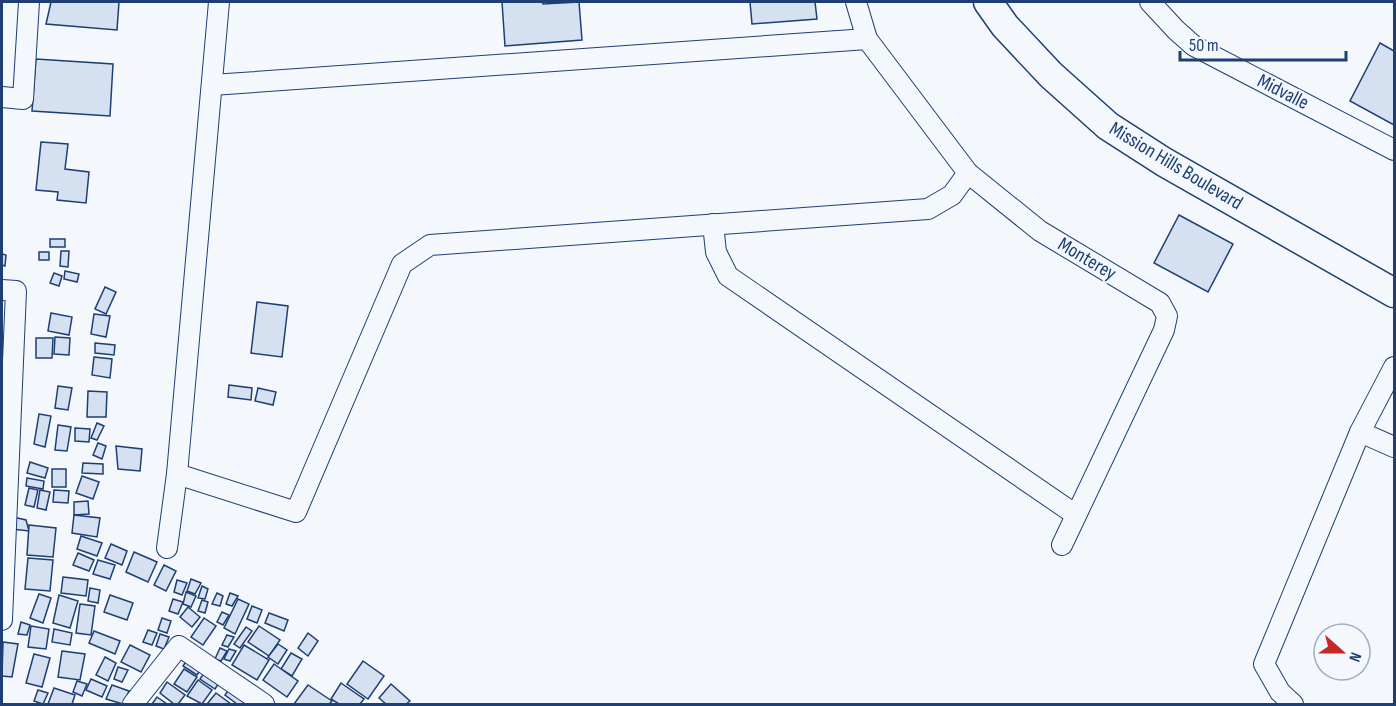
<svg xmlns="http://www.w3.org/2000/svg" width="1396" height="706" viewBox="0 0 1396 706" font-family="'Sofia Sans Condensed',sans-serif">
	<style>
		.building { fill: #d5e0f0; stroke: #1d3f73; stroke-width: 1.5 }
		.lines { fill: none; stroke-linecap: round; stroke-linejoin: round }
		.street-casing { stroke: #1d3f73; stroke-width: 22 }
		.secondary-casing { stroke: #1d3f73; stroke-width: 31 }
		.street { stroke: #f4f7fb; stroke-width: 20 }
		.secondary { stroke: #f4f7fb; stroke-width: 28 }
		.labels { text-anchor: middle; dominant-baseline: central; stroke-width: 4.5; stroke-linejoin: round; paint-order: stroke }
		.street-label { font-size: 20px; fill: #1d3f73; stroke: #f4f7fb }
	</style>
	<rect width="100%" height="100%" fill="#f4f7fb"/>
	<g class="building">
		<polygon points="51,2 119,2 117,30 46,24"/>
		<polygon points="502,2 542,2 543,4 579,2 582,40 505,46"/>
		<polygon points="750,2 815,2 817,19 752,24"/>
		<polygon points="1380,43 1394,51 1394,125 1350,101"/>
		<polygon points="36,59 113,64 110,116 32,111"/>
		<polygon points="41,142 68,144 65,169 89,172 86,203 57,200 58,192 36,190"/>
		<polygon points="1179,215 1233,244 1208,292 1154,263"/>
		<rect x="50" y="239" width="15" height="8"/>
		<polygon points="61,251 69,251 68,267 60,266"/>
		<rect x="39" y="252" width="10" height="8"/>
		<polygon points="2,254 6,255 5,266 2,265"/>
		<polygon points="65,271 79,274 77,282 64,279"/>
		<polygon points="54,273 62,276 59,286 50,283"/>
		<polygon points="105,287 116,292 106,314 95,309"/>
		<polygon points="257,302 288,306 282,357 251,353"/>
		<polygon points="51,313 72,317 69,335 48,331"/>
		<polygon points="94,314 110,316 106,337 91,334"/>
		<polygon points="55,337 70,338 69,355 54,354"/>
		<polygon points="36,338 53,338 52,358 36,358"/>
		<polygon points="95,343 115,345 114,355 95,353"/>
		<polygon points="94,357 112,359 110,378 92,375"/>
		<polygon points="229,385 252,388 251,400 228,397"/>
		<polygon points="58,386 72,388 68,410 55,408"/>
		<polygon points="258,388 276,392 273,405 255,401"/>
		<polygon points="88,391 107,392 106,417 87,417"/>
		<polygon points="39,414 51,416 45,447 34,444"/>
		<polygon points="97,423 104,426 97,440 91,438"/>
		<polygon points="58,425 71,427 67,451 55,450"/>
		<polygon points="75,428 90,429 89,442 75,441"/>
		<polygon points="98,443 106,446 102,459 93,455"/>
		<polygon points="116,446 142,449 140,471 118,469"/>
		<polygon points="30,462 48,468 45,478 27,473"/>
		<polygon points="83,463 103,464 103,474 82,473"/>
		<rect x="52" y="469" width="14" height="18"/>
		<polygon points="82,476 99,482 93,499 76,493"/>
		<polygon points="27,478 44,481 43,489 26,486"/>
		<polygon points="29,488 38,490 34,507 25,505"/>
		<polygon points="40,490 50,492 46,510 37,508"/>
		<polygon points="54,490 69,491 68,503 53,502"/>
		<polygon points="88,501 89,514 74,515 74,502"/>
		<polygon points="74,515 100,518 97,537 72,533"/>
		<polygon points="13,517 26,520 29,531 12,529"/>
		<polygon points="29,525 56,528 53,557 27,555"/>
		<polygon points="81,536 102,543 97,556 77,549"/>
		<polygon points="111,544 127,551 122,565 105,558"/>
		<polygon points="134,552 157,562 148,582 126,572"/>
		<polygon points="78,553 94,560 89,571 73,565"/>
		<polygon points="28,558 53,560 50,591 25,589"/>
		<polygon points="98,560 115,565 110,579 93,574"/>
		<polygon points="164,565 176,571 166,591 154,585"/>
		<polygon points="63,577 88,580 86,596 61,593"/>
		<polygon points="191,579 201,583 195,594 187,591"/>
		<polygon points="177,580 187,583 182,595 174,592"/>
		<polygon points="202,586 208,589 205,599 198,598"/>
		<polygon points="90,588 100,590 98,603 88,601"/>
		<polygon points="186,592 196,596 191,607 183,604"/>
		<polygon points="217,593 223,596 220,606 212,604"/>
		<polygon points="230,593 238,596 232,606 226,604"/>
		<polygon points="39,594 51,598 43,623 30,618"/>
		<polygon points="59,595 78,601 70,628 53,623"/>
		<polygon points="110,595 133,603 127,620 104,612"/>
		<polygon points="173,599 183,602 178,614 169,611"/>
		<polygon points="238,599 249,604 235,634 224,628"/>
		<polygon points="202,600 208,602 205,613 198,611"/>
		<polygon points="80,604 95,606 91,635 76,633"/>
		<polygon points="252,606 262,610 257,623 247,619"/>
		<polygon points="188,607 200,617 192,627 180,617"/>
		<polygon points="222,612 229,615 223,625 217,622"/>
		<polygon points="269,613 288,620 284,631 265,623"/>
		<polygon points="162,618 171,621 167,633 158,630"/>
		<polygon points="204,618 216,626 203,645 191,637"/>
		<polygon points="21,622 30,625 27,635 18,634"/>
		<polygon points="31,626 49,629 46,649 28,647"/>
		<polygon points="259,626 280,640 269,656 248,642"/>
		<polygon points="246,627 252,631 240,648 234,644"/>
		<polygon points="54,629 72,633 70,645 52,642"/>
		<polygon points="148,630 157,633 152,645 143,642"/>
		<polygon points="94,631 120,641 115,654 89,643"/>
		<polygon points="308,633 318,641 308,656 298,648"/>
		<polygon points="160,634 169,637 164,649 156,646"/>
		<polygon points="227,635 234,637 228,647 222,645"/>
		<polygon points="3,642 18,644 12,677 2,676"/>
		<polygon points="278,644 287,650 278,664 268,657"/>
		<polygon points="130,645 150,655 141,672 121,662"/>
		<polygon points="244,645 269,660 257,680 232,665"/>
		<polygon points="220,648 227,651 221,661 215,659"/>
		<polygon points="229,649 236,651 230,661 224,659"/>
		<polygon points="62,651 85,654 80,680 58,677"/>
		<polygon points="192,652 206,662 197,675 183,666"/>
		<polygon points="291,653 302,659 292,676 281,669"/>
		<polygon points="34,654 50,658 42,687 26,683"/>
		<polygon points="105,657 116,663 108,681 96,675"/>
		<polygon points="363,661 384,676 368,699 347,684"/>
		<polygon points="274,664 298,681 287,697 263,680"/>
		<polygon points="209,666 224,675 215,689 200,679"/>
		<polygon points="118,667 128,670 122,682 114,679"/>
		<polygon points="184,669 197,677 187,692 174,684"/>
		<polygon points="91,679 107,686 102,697 86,690"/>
		<polygon points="198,680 212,690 202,704 187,696"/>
		<polygon points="77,681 87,684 82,696 73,692"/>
		<polygon points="167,682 185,695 178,704 174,704 160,693"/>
		<polygon points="234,682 256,704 237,704 225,695"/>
		<polygon points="341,683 364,699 360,704 339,704 331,699"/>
		<polygon points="391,684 410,701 406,704 386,704 379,698"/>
		<polygon points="112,685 129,691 123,704 106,699"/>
		<polygon points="308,685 332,701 329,704 294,704"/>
		<polygon points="54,688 75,695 72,704 48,704"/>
		<polygon points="38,690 48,693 43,704 34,701"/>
		<polygon points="216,693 231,704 207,704"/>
		<polygon points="157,697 167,704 152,704"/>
	</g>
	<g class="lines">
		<defs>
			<g id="street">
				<polyline points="856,2 867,39 968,173 1040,231 1160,303 1167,316 1164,330 1062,545"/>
				<polyline points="1150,2 1176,30 1194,46 1394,150"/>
				<polyline points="212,85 867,39"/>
				<polyline points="2,97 23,99 29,2"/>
				<polyline points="713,224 716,252 728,276 1076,515"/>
				<polyline points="2,290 16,291 2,620"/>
				<polyline points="1360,432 1394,447"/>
				<polyline points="177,474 296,512 402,264 430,245 928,209 952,195 968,173"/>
				<polyline points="167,548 177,474 219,2"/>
				<polyline points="133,704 179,646 264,704"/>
				<polyline points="1293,704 1280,692 1264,664 1360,432 1394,367"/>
			</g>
			<polyline id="secondary" points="988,2 1005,26 1051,75 1108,126 1164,162 1394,293"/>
		</defs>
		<use href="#street" class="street-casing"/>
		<use href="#secondary" class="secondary-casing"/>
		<use href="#street" class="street"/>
		<use href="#secondary" class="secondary"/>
	</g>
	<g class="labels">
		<g class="street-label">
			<text transform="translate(1283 92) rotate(27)">Midvalle</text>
			<text transform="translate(1176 166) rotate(31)">Mission Hills Boulevard</text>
			<text transform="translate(1087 259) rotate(31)">Monterey</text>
		</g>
	</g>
	<rect width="1396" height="706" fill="none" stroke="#1d3f73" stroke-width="6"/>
	<g transform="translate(1342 652) rotate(111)"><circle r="28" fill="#f4f7fb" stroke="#9eadc5" stroke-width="1.5"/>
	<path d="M0-4.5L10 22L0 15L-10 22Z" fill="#c62828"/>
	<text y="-9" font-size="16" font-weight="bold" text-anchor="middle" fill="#1d3f73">N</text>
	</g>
	<path d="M1180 51v9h166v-9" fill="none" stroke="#1d3f73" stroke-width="3"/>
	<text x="1189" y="51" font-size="18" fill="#1d3f73" stroke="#f4f7fb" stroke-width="4.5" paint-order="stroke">50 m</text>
</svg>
